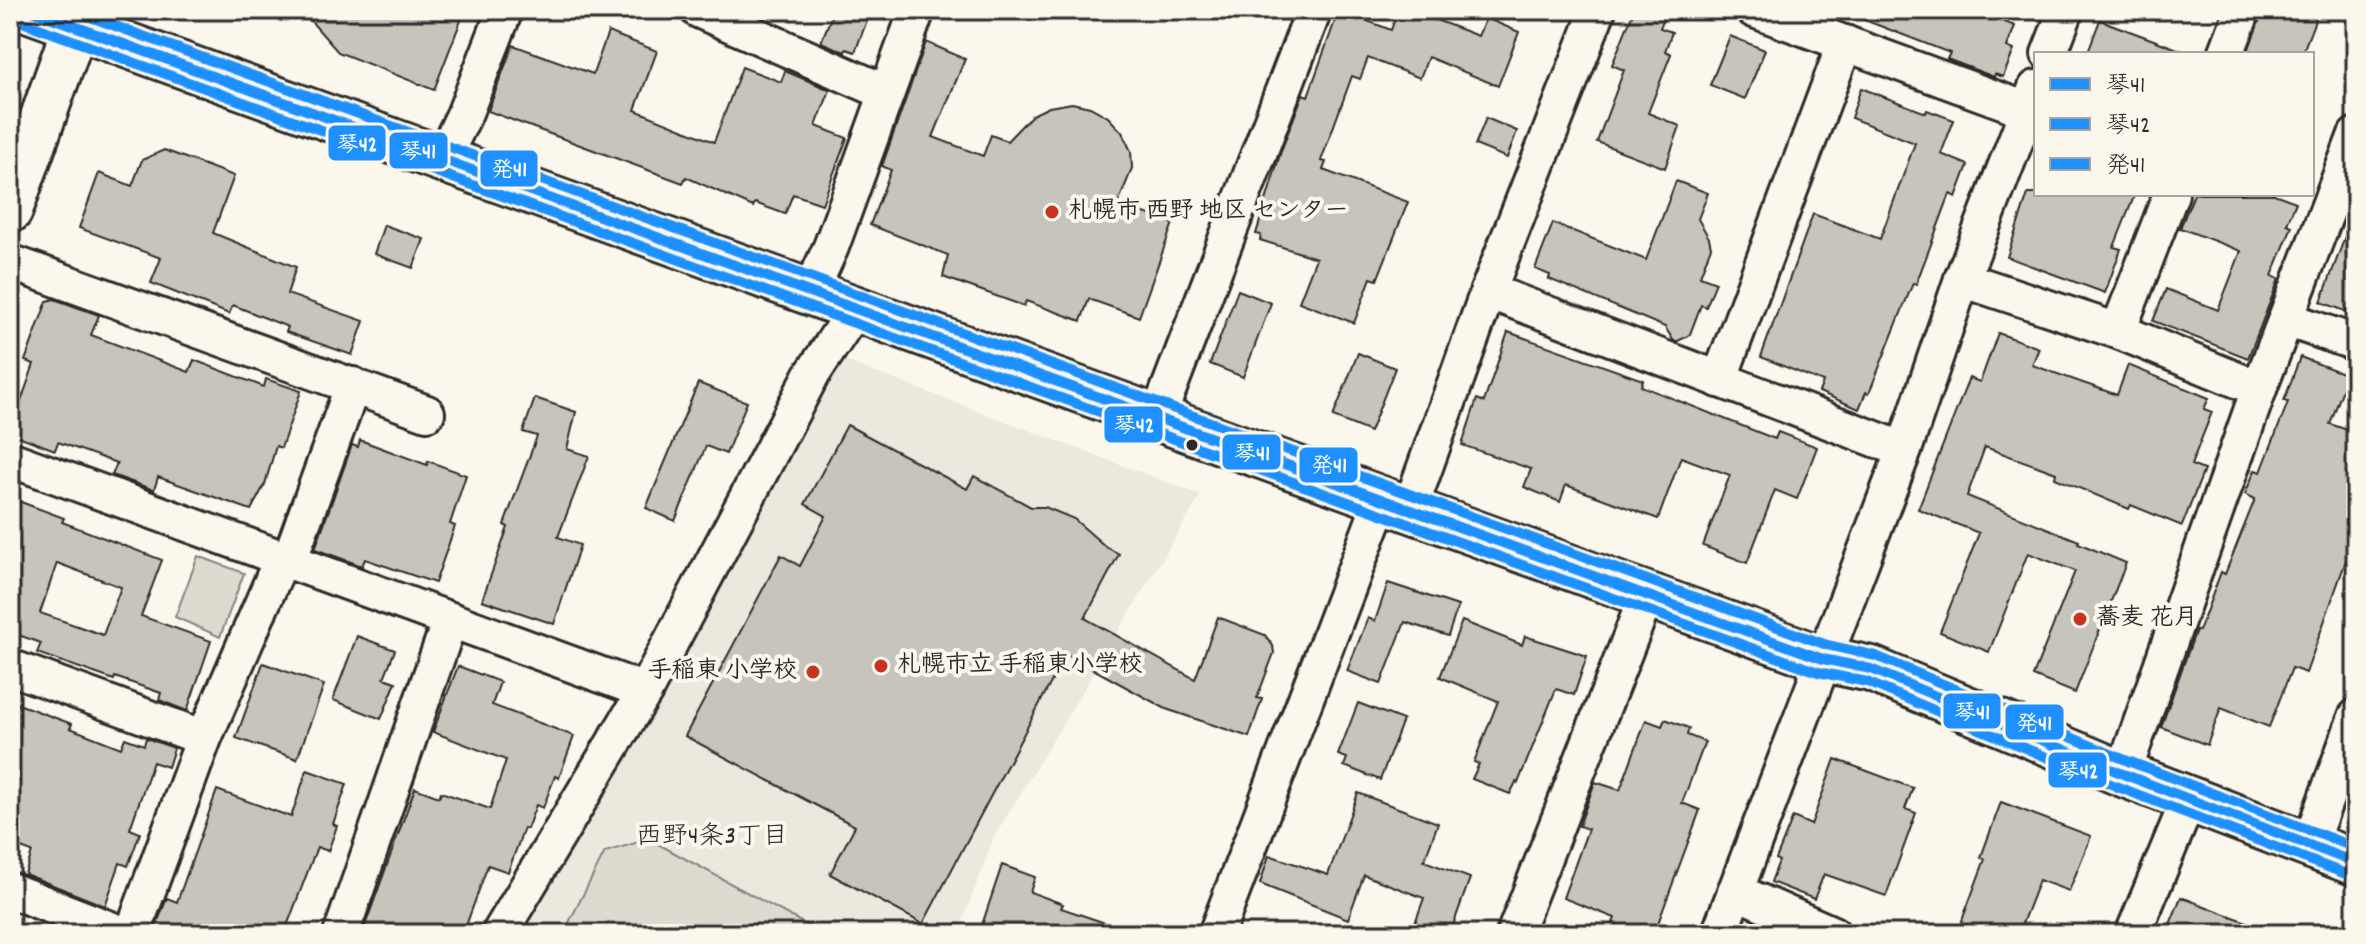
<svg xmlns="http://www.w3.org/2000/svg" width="2366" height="944" viewBox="0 0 2366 944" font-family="Dekko,'Klee One',sans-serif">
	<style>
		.built { fill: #ebe8de }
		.green { fill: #dddad0; stroke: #84827e; stroke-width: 2 }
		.building { fill: #c7c4bc; stroke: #2b2b2b; stroke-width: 2; fill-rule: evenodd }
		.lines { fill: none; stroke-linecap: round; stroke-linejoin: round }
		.street-casing { stroke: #2b2b2b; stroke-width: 40 }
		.primary-casing { stroke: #2b2b2b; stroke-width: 50 }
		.street { stroke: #fbf7ec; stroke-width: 34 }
		.primary { stroke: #fbf7ec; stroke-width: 44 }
		.bus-1-casing { stroke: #fbf7ec; stroke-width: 16 }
		.bus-2-casing { stroke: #fbf7ec; stroke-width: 16 }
		.bus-3-casing { stroke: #fbf7ec; stroke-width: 16 }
		.bus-1 { stroke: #1e90ff; stroke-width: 10 }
		.bus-2 { stroke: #1e90ff; stroke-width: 10 }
		.bus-3 { stroke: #1e90ff; stroke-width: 10 }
		.poi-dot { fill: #c8321e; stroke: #fbf7ec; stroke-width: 3 }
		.bus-dot { fill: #2b2b2b; stroke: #fbf7ec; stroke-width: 3 }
		.labels { text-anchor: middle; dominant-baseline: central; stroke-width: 8; stroke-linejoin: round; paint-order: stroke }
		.poi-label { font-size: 24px; font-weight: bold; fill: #2b2b2b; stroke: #fbf7ec; text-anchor: start }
		.neighbourhood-label { font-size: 26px; fill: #2b2b2b; stroke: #fbf7ec }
		.line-badge { stroke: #fbf7ec; stroke-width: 3 }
		.badge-label { font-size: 22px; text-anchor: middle; font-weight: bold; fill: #fff }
	</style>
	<rect width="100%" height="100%" fill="#fbf7ec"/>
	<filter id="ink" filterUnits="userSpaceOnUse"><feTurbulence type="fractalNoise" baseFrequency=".0125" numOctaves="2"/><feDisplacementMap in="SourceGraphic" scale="16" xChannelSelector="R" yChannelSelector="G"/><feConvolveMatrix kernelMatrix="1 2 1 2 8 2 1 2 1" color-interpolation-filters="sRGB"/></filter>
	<g filter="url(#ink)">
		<polygon class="built" points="837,358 1201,495 994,837 958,934 516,934"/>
		<g class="green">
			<polygon points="198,556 244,573 220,637 175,617"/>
			<polygon points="649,839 823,934 563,934 605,852"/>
		</g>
		<g class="building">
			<polygon points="301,10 465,10 434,90 338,52"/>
			<polygon points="834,10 871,10 855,52 846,49 845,52 821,42"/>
			<polygon points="1339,10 1391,30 1398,10 1410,10 1478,36 1486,18 1519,32 1498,86 1428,57 1420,78 1368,58 1360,79 1352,76 1321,161 1326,162 1323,170 1408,202 1377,280 1371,278 1354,323 1299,302 1316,258 1260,240 1261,235 1256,234 1281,151 1303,94 1308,96"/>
			<polygon points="1634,10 1667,10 1660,28 1672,32 1665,51 1671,54 1648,113 1680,126 1665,168 1597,142 1624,70 1612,65"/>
			<polygon points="1844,10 1974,10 2015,26 2007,47 2014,50 2003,77 1995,74 1994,77 1947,59 1950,53 1844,12"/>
			<polygon points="2263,10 2319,10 2302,54 2247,54"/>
			<polygon points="2100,20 2183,51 2183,54 2087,54"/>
			<polygon points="608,32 657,51 635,110 714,142 742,67 781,82 785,71 830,90 816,126 847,138 822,204 793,194 785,214 755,203 753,207 686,177 683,183 488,111 513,45 593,74"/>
			<polygon points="1730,36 1765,50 1745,99 1710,85"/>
			<polygon points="926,42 965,59 933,137 983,156 991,135 1007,141 1032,115 1049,107 1072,103 1090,107 1108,117 1122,132 1131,151 1132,168 1118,204 1173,223 1139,317 1089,299 1081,321 1026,301 1024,306 943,277 948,255 870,225 891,170 882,166"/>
			<polygon points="1861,88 1926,113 1927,110 1954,120 1941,154 1968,165 1956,197 1950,194 1916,284 1913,283 1869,393 1866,392 1859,409 1819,392 1823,382 1761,357 1813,214 1880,239 1915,143 1851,118"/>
			<polygon points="1486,118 1517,131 1507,158 1475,145"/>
			<polygon points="164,150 234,176 213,233 296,267 287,294 364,321 352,355 286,332 288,327 233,305 229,314 151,283 161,258 79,228 99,173 132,186 142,160"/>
			<polygon points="1676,181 1708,193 1698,219 1709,238 1711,247 1700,276 1716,282 1706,307 1701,305 1690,334 1686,337 1676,342 1673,340 1665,327 1549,279 1550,275 1535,269 1553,223 1646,260"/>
			<polygon points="2028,194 2135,194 2114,247 2121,249 2105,293 2007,257"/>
			<polygon points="2194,194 2274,194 2296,202 2287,224 2292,226 2272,276 2279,279 2248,358 2153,321 2166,289 2218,310 2241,251 2180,228"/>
			<polygon points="2353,215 2356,215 2356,315 2321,302"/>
			<polygon points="384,225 424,239 413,268 374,254"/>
			<polygon points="1238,290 1271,303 1243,377 1210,364"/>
			<polygon points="54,299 99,315 91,335 189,372 194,360 264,387 266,379 301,391 281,448 276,446 265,484 251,510 158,477 154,490 112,475 117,463 58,442 55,450 10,433 34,364 25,361 47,301"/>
			<polygon points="1508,332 1643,380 1641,386 1775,439 1778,432 1817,447 1797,499 1775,490 1747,563 1703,546 1730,475 1681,457 1658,519 1566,485 1560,502 1524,487 1531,469 1462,445 1477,399 1484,402"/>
			<polygon points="1998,333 2039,348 2032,365 2117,395 2128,365 2209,398 2204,409 2212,412 2191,465 2204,470 2182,526 2131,505 2129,509 2055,478 2056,473 1985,447 1967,496 2079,541 2078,543 2126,563 2075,693 2033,676 2075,571 2028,553 1989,652 1940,632 1979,533 1918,509 1969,378 1980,382"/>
			<polygon points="1358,353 1395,368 1370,432 1333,417"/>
			<polygon points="2300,357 2348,375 2330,424 2356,433 2356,532 2306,673 2292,668 2269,727 2221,708 2207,745 2161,727 2196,630 2199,631 2221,572 2225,574 2255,499 2245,494 2255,470 2261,472 2288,402 2284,401"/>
			<polygon points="698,383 747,402 726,454 706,446 675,521 646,508"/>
			<polygon points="535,398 576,412 567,449 589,456 558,537 580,545 554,624 482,600 508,527 504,525 537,436 523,432"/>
			<polygon points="847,425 967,489 974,476 1031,507 1045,507 1074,519 1106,547 1119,554 1085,618 1195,679 1218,617 1265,635 1273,646 1274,653 1257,698 1262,699 1249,737 1166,709 1066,654 923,924 830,874 855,826 685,736 781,555 800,566 826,516 805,504"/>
			<polygon points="360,440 427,465 428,461 466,475 450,524 455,526 435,583 365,559 362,566 315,549 352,445 358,447"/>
			<path d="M10,498L64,518L62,522L162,560L141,616L211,641L187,711L159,700L161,693L115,677L114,680L37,653L41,643L10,632ZM57,563L121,587L103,635L40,613Z"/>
			<polygon points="1388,583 1458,606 1448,636 1405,622 1381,684 1347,671 1368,618 1375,621"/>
			<polygon points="1462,621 1522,645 1525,636 1587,656 1574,695 1556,689 1518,783 1516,782 1510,794 1472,779 1479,764 1474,762 1498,701 1440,677"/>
			<polygon points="357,636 395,650 384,678 396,682 381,719 333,700"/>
			<polygon points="263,663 324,685 297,759 236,738"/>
			<polygon points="458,666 500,682 492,705 574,736 559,778 555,776 543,808 536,805 527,829 524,828 508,872 488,865 463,934 362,934 415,788 439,797 441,792 490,809 506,760 433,732"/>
			<polygon points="10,701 72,724 70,728 121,748 125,738 144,745 146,738 174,748 168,767 153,762 130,829 140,833 128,866 120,863 105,906 25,874 32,852 10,844 10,797 18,774 10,771"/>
			<polygon points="1358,703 1403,720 1380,780 1344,766 1347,758 1338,755"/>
			<polygon points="1665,719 1689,728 1687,735 1705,742 1682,803 1700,810 1654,934 1642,934 1613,923 1615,918 1563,898 1588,829 1579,826 1595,782 1620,790 1646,720 1662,726"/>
			<polygon points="1835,759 1913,788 1905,809 1916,813 1886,896 1824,874 1814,899 1771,882 1779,861 1776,859 1793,817 1811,825"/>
			<polygon points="307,770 347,784 333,824 337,826 328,851 317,847 284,934 153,934 167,898 177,902 217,790 291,817"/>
			<polygon points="1358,793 1438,823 1424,861 1470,878 1450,934 1411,934 1424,898 1364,875 1348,919 1260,884 1269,855 1328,875"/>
			<polygon points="2001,802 2091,836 2069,891 2039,880 2018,934 1957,934 1985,859 1981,857"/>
			<polygon points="1002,865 1035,877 1030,892 1063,904 1061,908 1123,929 1123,934 979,934"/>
			<polygon points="2181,897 2273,932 2272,934 2166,934"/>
		</g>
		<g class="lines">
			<defs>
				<g id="street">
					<polyline points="698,10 885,92"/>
					<polyline points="1754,10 2027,110"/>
					<polyline points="2049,54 2066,10"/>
					<polyline points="2226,54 2243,10"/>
					<polyline points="443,158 464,115 505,10"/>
					<polyline points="10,262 427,413"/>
					<polyline points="1962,279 2118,331 2259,389"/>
					<polyline points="811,291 831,247 917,10"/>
					<polyline points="1488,291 1904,450"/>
					<polyline points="2286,319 2356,343"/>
					<polyline points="2118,331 2171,194"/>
					<polyline points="1719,380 1845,43"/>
					<polyline points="1158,417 1314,10"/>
					<polyline points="10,459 645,691"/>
					<polyline points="1410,509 1488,291 1598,10"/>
					<polyline points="289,561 353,385"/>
					<polyline points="10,667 204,738"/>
					<polyline points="2123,774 2259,389 2356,135"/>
					<polyline points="2309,845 2356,717"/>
					<polyline points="10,890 123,934"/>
					<polyline points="1735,891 1833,934"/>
					<polyline points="132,934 204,738 282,558"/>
					<polyline points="341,934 450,620"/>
					<polyline points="499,934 645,691 811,376 856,308"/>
					<polyline points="1216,934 1382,499"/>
					<polyline points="1514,934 1647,595"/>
					<polyline points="1719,934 1904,450 1962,279 2036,88"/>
					<polyline points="2133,934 2189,799"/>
				</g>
				<g id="primary">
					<polyline points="30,10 1823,659 1871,669 2123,774 2356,863"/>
					<polyline points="10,210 81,10"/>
				</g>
			</defs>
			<use href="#street" class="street-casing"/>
			<use href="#primary" class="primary-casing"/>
			<use href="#street" class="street"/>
			<use href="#primary" class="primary"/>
			<defs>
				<polyline id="bus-1" points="30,10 1823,659 1871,669 2123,774 2356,863"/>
				<polyline id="bus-2" points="25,23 1818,672 1867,682 2118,787 2351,876"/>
				<polyline id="bus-3" points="71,10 1827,645 1876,656 2128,761 2356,848"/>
			</defs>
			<use href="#bus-1" class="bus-1-casing"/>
			<use href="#bus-2" class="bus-2-casing"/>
			<use href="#bus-3" class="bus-3-casing"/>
			<use href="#bus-1" class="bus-1"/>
			<use href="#bus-2" class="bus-2"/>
			<use href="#bus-3" class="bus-3"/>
		</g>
	</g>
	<g class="poi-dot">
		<circle cx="1052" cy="212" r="8"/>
		<circle cx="2080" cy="619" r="8"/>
		<circle cx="881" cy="666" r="8"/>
		<circle cx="813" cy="672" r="8"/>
	</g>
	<circle class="bus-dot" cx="1192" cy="445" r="7"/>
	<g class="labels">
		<g class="poi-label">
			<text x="1068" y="212">札幌市 西野 地区 センター</text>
			<text x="2096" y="619">蕎麦 花月</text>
			<text x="897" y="666">札幌市立 手稲東小学校</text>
			<text x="797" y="672" text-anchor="end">手稲東 小学校</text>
		</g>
		<g class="neighbourhood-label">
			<text x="712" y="837">西野4条3丁目</text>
		</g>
	</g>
	<g class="line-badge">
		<rect x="327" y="124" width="60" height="38" rx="8" fill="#1e90ff"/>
		<rect x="388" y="131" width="61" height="39" rx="8" fill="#1e90ff"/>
		<rect x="479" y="149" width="60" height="39" rx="8" fill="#1e90ff"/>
		<rect x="1103" y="405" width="61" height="39" rx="8" fill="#1e90ff"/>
		<rect x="1221" y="433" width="61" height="38" rx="8" fill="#1e90ff"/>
		<rect x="1298" y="446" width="61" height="38" rx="8" fill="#1e90ff"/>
		<rect x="1942" y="692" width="60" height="38" rx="8" fill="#1e90ff"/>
		<rect x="2004" y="703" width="61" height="38" rx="8" fill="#1e90ff"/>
		<rect x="2047" y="751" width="61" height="38" rx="8" fill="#1e90ff"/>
	</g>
	<g class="badge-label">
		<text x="357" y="151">琴42</text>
		<text x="418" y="158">琴41</text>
		<text x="509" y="176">発41</text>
		<text x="1134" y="432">琴42</text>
		<text x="1252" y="460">琴41</text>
		<text x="1329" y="472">発41</text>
		<text x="1972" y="719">琴41</text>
		<text x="2034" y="730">発41</text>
		<text x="2078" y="778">琴42</text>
	</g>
	<rect width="2366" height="944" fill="none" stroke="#fbf7ec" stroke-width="40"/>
	<rect x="20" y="20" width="2326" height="904" fill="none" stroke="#2b2b2b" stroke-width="3" filter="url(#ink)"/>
	<rect x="2034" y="52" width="280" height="144" fill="#fbf7ec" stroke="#a8a59f" stroke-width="2"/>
	<rect x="2050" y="78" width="40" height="12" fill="#1e90ff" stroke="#a8a59f" stroke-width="2"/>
	<text x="2106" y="92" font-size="24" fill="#2b2b2b">琴41</text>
	<rect x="2050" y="118" width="40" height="12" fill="#1e90ff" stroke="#a8a59f" stroke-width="2"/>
	<text x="2106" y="132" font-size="24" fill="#2b2b2b">琴42</text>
	<rect x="2050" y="158" width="40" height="12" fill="#1e90ff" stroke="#a8a59f" stroke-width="2"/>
	<text x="2106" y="172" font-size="24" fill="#2b2b2b">発41</text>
</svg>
